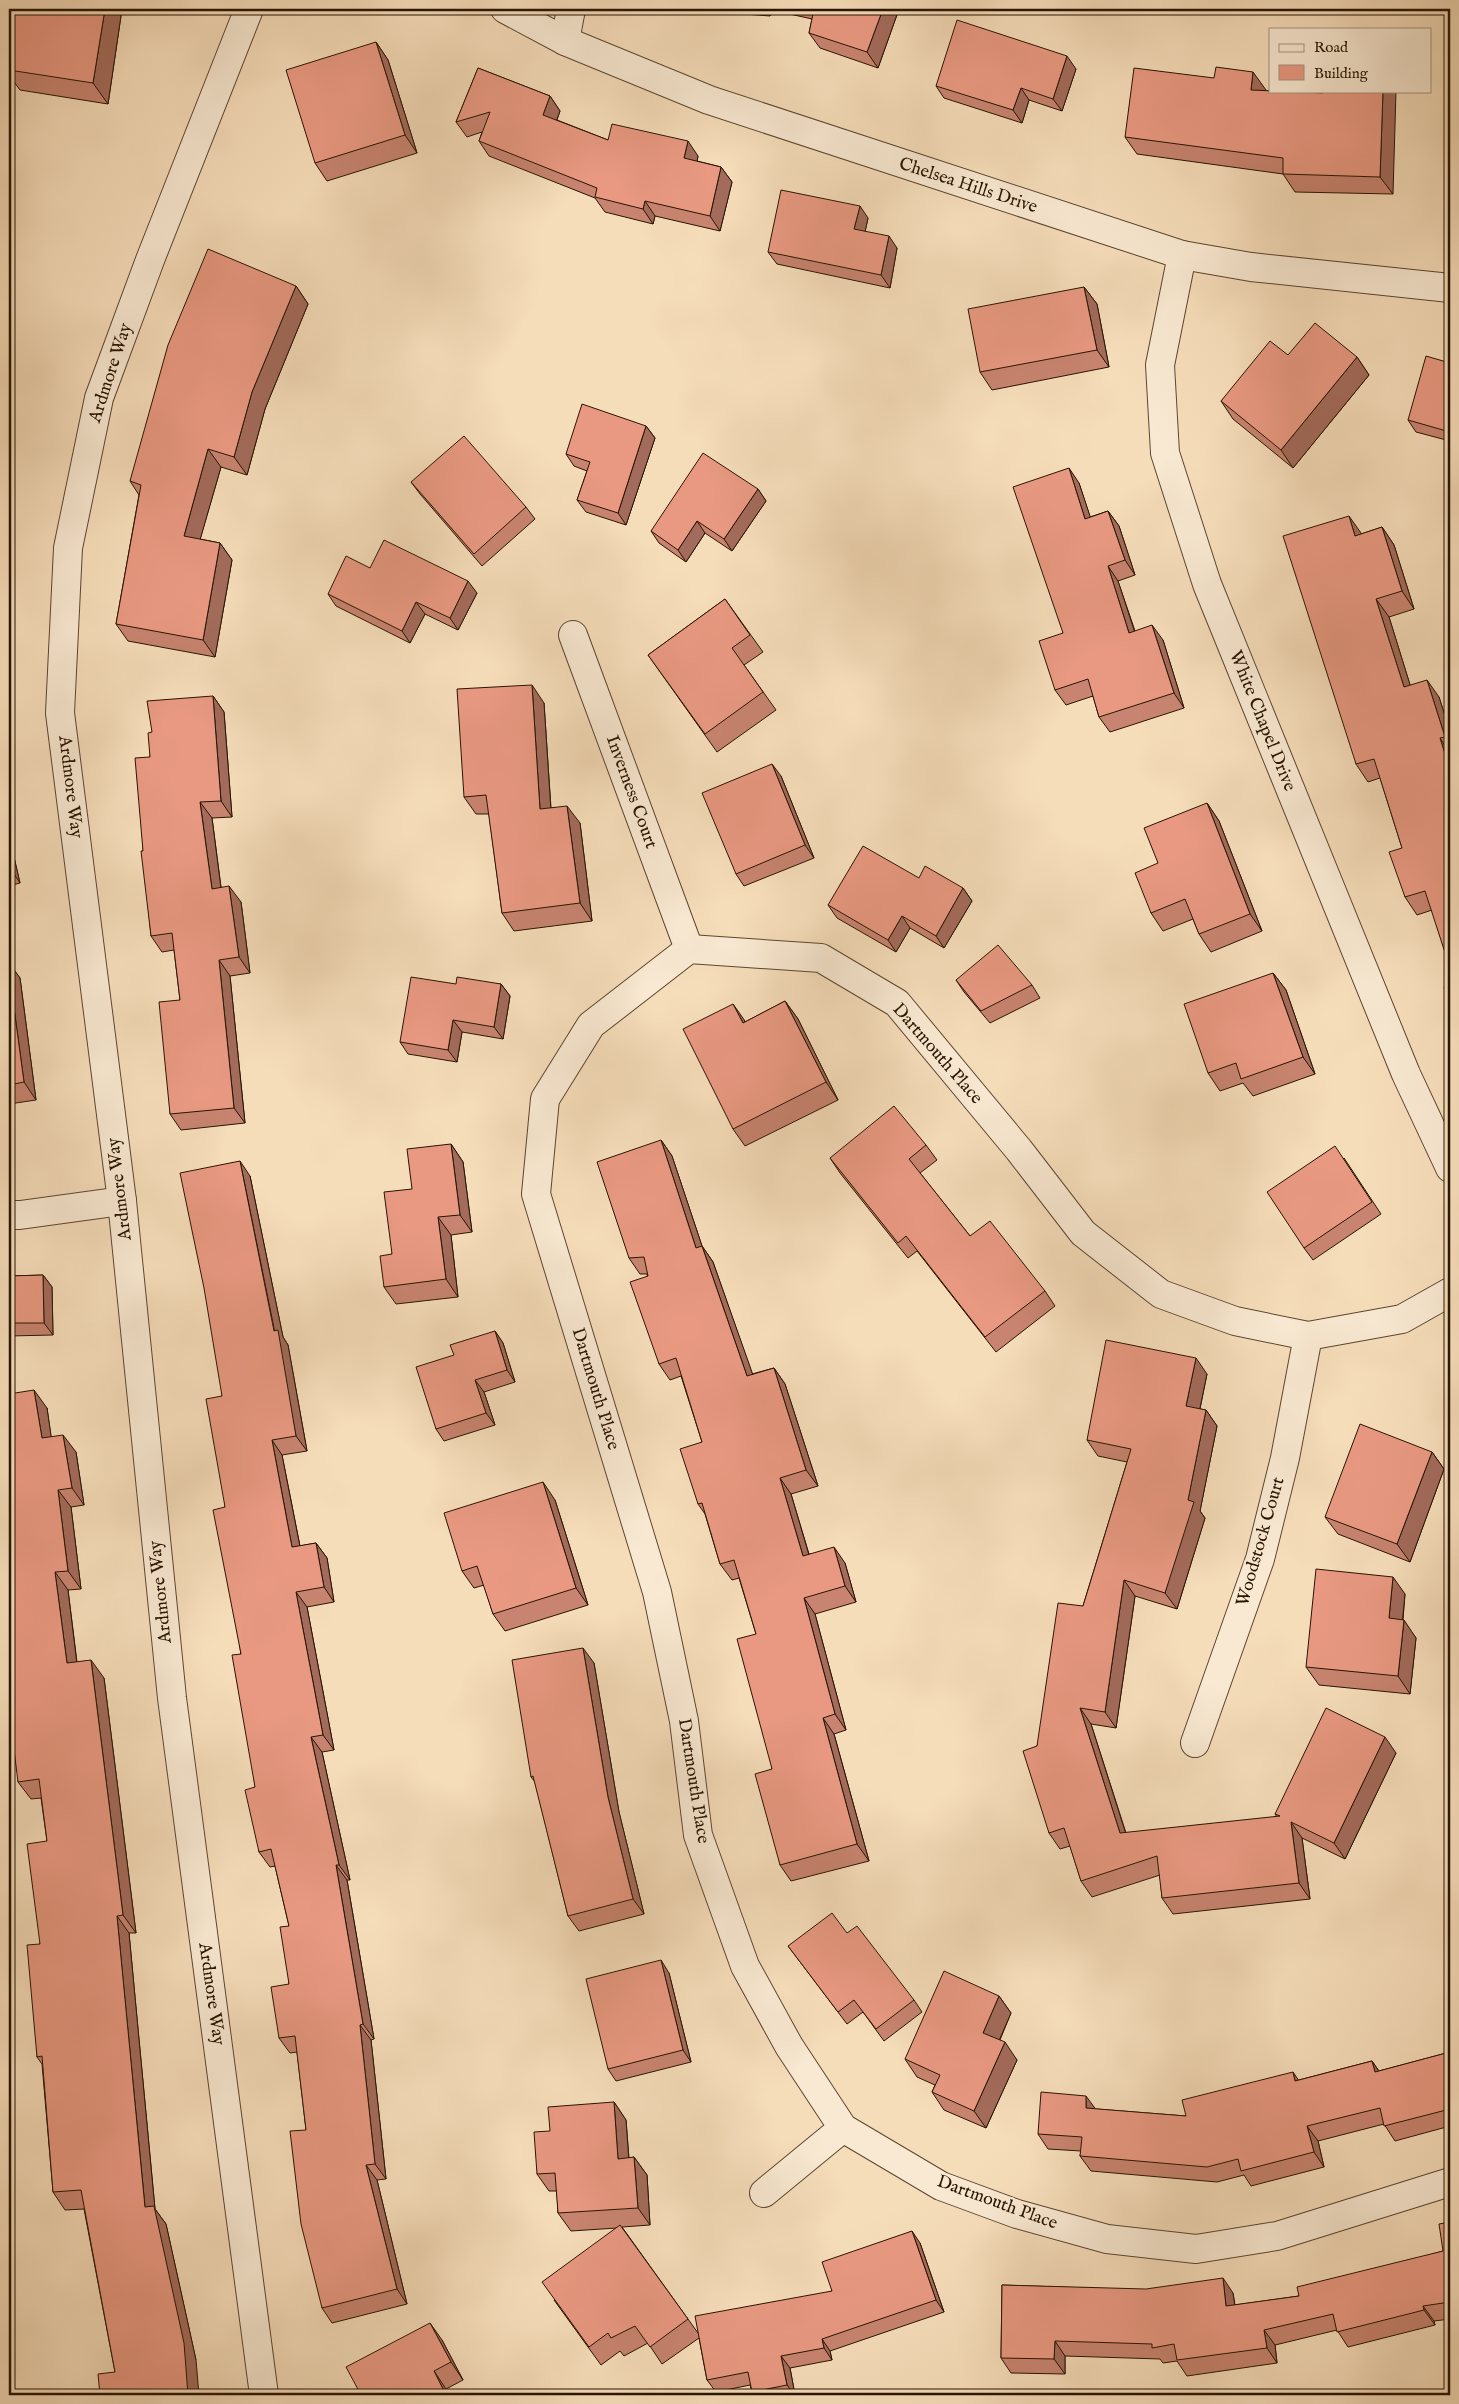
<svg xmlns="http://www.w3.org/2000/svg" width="1459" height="2404" viewBox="0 0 1459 2404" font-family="'IM FELL English',serif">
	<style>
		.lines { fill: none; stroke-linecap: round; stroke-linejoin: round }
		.minor-casing { stroke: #5c462f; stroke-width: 30 }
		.tertiary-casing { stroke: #5c462f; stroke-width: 30 }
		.minor { stroke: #f9e9d2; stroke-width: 28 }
		.tertiary { stroke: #f9e9d2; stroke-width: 28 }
		.wall { fill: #c88470; stroke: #281401 }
		.shaded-wall { fill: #a36b5b; stroke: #281401 }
		.building { fill: #e99982; stroke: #281401 }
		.labels { text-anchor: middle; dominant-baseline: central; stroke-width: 4.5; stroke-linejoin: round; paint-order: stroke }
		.street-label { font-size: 18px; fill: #281401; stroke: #f9e9d2 }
	</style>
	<rect width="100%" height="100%" fill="#f6ddba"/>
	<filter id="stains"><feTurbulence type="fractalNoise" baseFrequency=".004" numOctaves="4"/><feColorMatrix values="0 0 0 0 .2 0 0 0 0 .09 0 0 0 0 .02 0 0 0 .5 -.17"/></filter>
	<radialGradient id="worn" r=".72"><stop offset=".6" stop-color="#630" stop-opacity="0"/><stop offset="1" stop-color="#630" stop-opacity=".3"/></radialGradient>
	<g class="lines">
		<defs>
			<g id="minor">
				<polyline points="249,9 150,260 99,398 68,548 60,713 122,1201 172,1698 264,2395"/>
				<polyline points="565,41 571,9"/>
				<polyline points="1182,255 1160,365 1165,453 1207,584 1406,1074 1450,1168"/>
				<polyline points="573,635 689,949"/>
				<polyline points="9,1215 20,1215 122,1201"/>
				<polyline points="1450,1292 1402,1319 1308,1336 1235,1321 1161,1294 1083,1233 1019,1150 897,1003 821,958 689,949 591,1025 545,1099 536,1194 657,1592 684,1721 698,1835 745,1966 789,2046 843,2128 941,2186 1017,2214 1107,2239 1196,2249 1277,2236 1450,2182"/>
				<polyline points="1195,1743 1260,1559 1285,1458 1308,1336"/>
				<polyline points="764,2193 843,2128"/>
			</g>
			<polyline id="tertiary" points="505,9 565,41 709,100 1182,255 1251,267 1450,288"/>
		</defs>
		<use href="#minor" class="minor-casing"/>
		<use href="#tertiary" class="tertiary-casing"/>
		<use href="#minor" class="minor"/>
		<use href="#tertiary" class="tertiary"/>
	</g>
	<g class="wall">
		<polygon points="15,9 122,9 108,104 20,90 9,75 9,48"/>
		<polygon points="143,9 158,9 158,11"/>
		<polygon points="706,9 899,9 878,68 820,48 809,33 812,19 772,10 770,16 708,11"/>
		<polygon points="376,42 388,60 417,153 327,181 315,163"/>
		<polygon points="478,68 550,96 560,111 557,120 608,140 698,156 697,161 721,167 732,182 720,231 655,216 653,224 605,212 595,198 489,156 479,141 482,132 467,137 456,122"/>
		<polygon points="1076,69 1062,111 1029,100 1022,123 944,98 936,86"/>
		<polygon points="1266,90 1266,91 1323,93 1393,194 1295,192 1283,174 1137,154 1125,137"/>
		<polygon points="868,218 865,232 897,248 890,288 777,264 768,252"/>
		<polygon points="296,286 308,304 265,409 247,475 221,467 200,539 220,543 232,560 215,657 128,641 116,624 139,495 130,481"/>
		<polygon points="1084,287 1097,304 1109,367 992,390 980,372"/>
		<polygon points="1288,355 1357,357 1369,375 1293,468 1233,419 1221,401"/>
		<polygon points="1450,363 1450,441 1416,432 1408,420"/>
		<polygon points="646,426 655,438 626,525 586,512 577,500 587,471 574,466 566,454"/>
		<polygon points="411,482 526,507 535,519 482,566 420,494"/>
		<polygon points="1079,483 1090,517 1108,511 1119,526 1135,575 1118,581 1135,631 1163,640 1184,708 1110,732 1099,717 1093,696 1066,705 1055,690 1063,633"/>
		<polygon points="758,489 766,501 732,551 705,533 686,562 659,543 651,531"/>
		<polygon points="1382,527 1394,545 1414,609 1389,617 1410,685 1439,697 1450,732 1450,968 1432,910 1417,915 1405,897 1402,848 1380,778 1368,782 1356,764 1361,534"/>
		<polygon points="370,568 477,593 458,630 425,614 410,643 336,606 328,594"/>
		<polygon points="725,599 763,652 744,665 776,710 717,752 648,655"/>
		<polygon points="213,696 224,712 232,817 212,818 221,887 241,902 250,973 230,976 245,1123 181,1130 170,1114 180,1000 174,950 162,952 151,936 143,851 152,732"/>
		<polygon points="544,703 551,808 580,823 592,921 514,931 502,913 489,814 476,814 464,797"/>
		<polygon points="781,776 814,858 744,886 736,874"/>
		<polygon points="1207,803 1219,821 1262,931 1211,952 1199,934 1193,919 1163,931 1151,913"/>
		<polygon points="9,836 20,883 9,886"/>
		<polygon points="963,888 972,901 944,948 910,928 896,952 837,918 828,905"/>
		<polygon points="9,963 20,978 36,1100 9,1104"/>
		<polygon points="1273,973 1286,990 1315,1074 1253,1096 1243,1083 1220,1091 1208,1073"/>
		<polygon points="956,980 1032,985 1040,998 990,1023 964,992"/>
		<polygon points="456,984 501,984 510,996 503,1039 462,1032 457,1062 408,1054 400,1042"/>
		<polygon points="785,1001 798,1019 838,1100 745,1146 733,1129 745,1022"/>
		<polygon points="661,1140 672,1156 702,1246 713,1262 752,1374 774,1368 785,1384 818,1486 791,1494 809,1554 845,1563 856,1602 815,1614 846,1730 834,1734 869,1861 791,1881 780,1865 772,1769 756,1634 739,1578 732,1580 720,1564 705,1514 698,1504 702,1442 681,1376 670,1380 659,1364 647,1274 640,1274 629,1258"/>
		<polygon points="451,1144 463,1162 472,1232 451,1235 458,1297 396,1304 384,1287 392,1254 412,1189"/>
		<polygon points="926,1145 937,1160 920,1173 970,1236 1045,1291 1055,1306 996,1352 917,1251 908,1258 840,1173 830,1158"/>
		<polygon points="1344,1158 1381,1214 1313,1260 1304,1248"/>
		<polygon points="250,1176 283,1337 288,1345 307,1451 282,1455 300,1546 316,1543 327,1558 334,1602 307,1607 334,1750 322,1752 350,1880 347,1880 374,2039 371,2040 386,2179 377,2180 407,2304 332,2323 322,2308 306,2130 297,2052 290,2053 279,2038 289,1984 289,1926 275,1866 270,1867 259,1852 255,1787 225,1507 222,1396"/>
		<polygon points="9,1265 11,1267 11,1276 43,1275 52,1287 53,1335 9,1336"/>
		<polygon points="495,1331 503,1343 515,1382 484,1392 495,1425 444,1441 436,1429 454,1355"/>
		<polygon points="1207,1374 1200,1409 1206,1410 1217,1426 1200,1511 1205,1518 1177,1609 1135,1596 1116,1728 1091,1724 1126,1833 1277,1817 1275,1814 1396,1753 1345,1859 1302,1838 1310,1899 1173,1914 1162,1898 1160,1875 1092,1897 1081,1881 1070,1846 1060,1849 1049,1833 1037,1746 1083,1606 1127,1462 1098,1456 1087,1440"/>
		<polygon points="47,1408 51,1437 76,1452 84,1505 71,1507 81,1589 68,1590 77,1662 104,1678 136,1933 129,1933 155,2209 166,2224 196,2360 115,2372 84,2209 65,2210 53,2192 42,2064 37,2057 40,1944 47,1841 41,1798 31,1799 18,1782"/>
		<polygon points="1432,1452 1444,1469 1410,1562 1338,1534 1325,1517"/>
		<polygon points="555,1500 588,1605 505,1631 493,1614 484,1585 474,1588 462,1571"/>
		<polygon points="1405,1594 1403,1620 1416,1638 1410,1694 1319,1685 1306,1667"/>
		<polygon points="594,1663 619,1812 644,1914 579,1931 568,1916 535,1782 531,1777"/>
		<polygon points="788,1946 914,2000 922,2012 884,2041 863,2012 847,2024"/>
		<polygon points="669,1973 691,2062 616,2081 608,2069"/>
		<polygon points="999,1996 1011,2013 1000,2040 1017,2060 986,2128 944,2110 932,2092 935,2085 917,2077 905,2059"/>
		<polygon points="1450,2052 1450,2126 1395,2141 1384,2124 1318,2141 1324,2167 1251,2186 1244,2175 1217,2182 1091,2171 1080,2156 1081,2151 1048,2149 1038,2134 1096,2109 1186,2116 1299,2080 1372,2061 1379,2071"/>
		<polygon points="614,2102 626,2120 629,2158 634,2157 647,2175 650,2225 622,2227 698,2333 832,2291 920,2243 944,2312 830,2351 832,2360 790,2368 795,2395 754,2395 752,2392 750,2385 716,2392 707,2380 699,2338 662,2364 648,2343 624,2356 620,2351 601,2365 554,2300 617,2228 571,2231 558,2213 557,2191 549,2191 537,2174 550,2131"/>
		<polygon points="1450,2222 1450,2319 1434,2321 1435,2325 1348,2347 1337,2330 1275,2345 1277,2363 1187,2376 1177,2361 1163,2363 1160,2359 1065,2356 1065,2374 1011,2373 1001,2358 1002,2285 1233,2293 1235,2305 1299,2296 1443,2251"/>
		<polygon points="442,2340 463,2380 446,2389 449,2395 361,2395"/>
	</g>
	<g class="shaded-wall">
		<polygon points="105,9 122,9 108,104 93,83"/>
		<polygon points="765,9 771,9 772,10 770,16"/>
		<polygon points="883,9 899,9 878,68 867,52"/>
		<polygon points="376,42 388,60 417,153 405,135"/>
		<polygon points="1067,56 1076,69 1062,111 1053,99"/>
		<polygon points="1253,72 1266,90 1263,108 1251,90"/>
		<polygon points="1021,88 1029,100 1022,123 1013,110"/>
		<polygon points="1383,91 1396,91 1393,194 1380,177"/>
		<polygon points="550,96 560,111 553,130 543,115"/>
		<polygon points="688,141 698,156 695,173 684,158"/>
		<polygon points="721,167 732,182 720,231 710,216"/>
		<polygon points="645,201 655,216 653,224 643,209"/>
		<polygon points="860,206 868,218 863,241 854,229"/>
		<polygon points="889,236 897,248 890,288 881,275"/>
		<polygon points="296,286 308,304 265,409 247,475 234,457 252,392"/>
		<polygon points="1084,287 1097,304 1109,367 1097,350"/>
		<polygon points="1357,357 1369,375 1293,468 1281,450"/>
		<polygon points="646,426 655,438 626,525 618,513"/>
		<polygon points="208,449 221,467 196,554 184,536"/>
		<polygon points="1069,468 1079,483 1096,534 1085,519"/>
		<polygon points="758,489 766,501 732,551 724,539"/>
		<polygon points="1108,511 1119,526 1135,575 1125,560"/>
		<polygon points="1349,516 1361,533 1368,553 1355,536"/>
		<polygon points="697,521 705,533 686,562 678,550"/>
		<polygon points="1382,527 1394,545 1414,609 1402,591"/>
		<polygon points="220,543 232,560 215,657 203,640"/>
		<polygon points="1108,566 1118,581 1140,648 1129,633"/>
		<polygon points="468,581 477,593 458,630 450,618"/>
		<polygon points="1376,599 1389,617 1416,704 1404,687"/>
		<polygon points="416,602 425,614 410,643 402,631"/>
		<polygon points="1152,625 1163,640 1184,708 1174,693"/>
		<polygon points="1427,680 1439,697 1450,732 1450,744 1445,737"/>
		<polygon points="532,685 544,703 552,827 540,809"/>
		<polygon points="213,696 224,712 232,817 221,801"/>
		<polygon points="1440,738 1450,753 1450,770"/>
		<polygon points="772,764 781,776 814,858 805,845"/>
		<polygon points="200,802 212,818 223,904 212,889"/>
		<polygon points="1207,803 1219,821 1262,931 1250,914"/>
		<polygon points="567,806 580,823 592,921 580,903"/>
		<polygon points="9,836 20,883 12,871 9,859"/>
		<polygon points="229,886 241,902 250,973 239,957"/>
		<polygon points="963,888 972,901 944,948 936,936"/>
		<polygon points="902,916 910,928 896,952 888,940"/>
		<polygon points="219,960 230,976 245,1123 234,1108"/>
		<polygon points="9,963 20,978 36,1100 24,1082 9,971"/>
		<polygon points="1273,973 1286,990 1315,1074 1303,1057"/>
		<polygon points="501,984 510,996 503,1039 494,1027"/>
		<polygon points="785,1001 798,1019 838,1100 826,1082"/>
		<polygon points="733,1004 745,1021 743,1023"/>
		<polygon points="453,1020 462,1032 457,1062 448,1050"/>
		<polygon points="661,1140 672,1156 708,1264 696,1248"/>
		<polygon points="451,1144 463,1162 472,1232 460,1215"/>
		<polygon points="240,1161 250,1176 283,1337 288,1345 307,1451 296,1436"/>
		<polygon points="438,1217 451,1235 458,1297 446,1279"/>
		<polygon points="702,1246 713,1262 759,1392 747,1376"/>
		<polygon points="9,1265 11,1267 12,1288 9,1284"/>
		<polygon points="43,1275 52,1287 53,1335 44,1323"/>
		<polygon points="495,1331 503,1343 515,1382 507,1370"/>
		<polygon points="1196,1358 1207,1374 1197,1422 1186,1406"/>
		<polygon points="774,1368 785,1384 818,1486 806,1470"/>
		<polygon points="475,1380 484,1392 495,1425 486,1413"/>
		<polygon points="34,1390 47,1408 54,1456 42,1438"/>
		<polygon points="1206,1410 1217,1426 1200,1511 1205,1518 1177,1609 1165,1593 1188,1500"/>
		<polygon points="63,1435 76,1452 84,1505 72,1488"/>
		<polygon points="272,1440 282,1455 303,1562 292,1547"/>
		<polygon points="1432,1452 1444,1469 1410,1562 1397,1544"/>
		<polygon points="780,1478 791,1494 814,1572 803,1556"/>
		<polygon points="543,1482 555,1500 588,1605 576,1588"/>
		<polygon points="58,1490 71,1507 81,1589 68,1571"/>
		<polygon points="316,1543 327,1558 334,1602 324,1587"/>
		<polygon points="834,1547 845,1563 856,1602 845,1586"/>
		<polygon points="55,1572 68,1590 79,1681 67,1663"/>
		<polygon points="1393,1577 1405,1594 1401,1636 1389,1618"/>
		<polygon points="1124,1580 1135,1596 1116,1728 1105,1712"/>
		<polygon points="296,1592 307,1607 334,1750 323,1735"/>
		<polygon points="804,1598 815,1614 846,1730 835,1714"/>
		<polygon points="1404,1620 1416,1638 1410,1694 1398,1676"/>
		<polygon points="583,1648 594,1663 619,1812 644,1914 633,1899 608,1797"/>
		<polygon points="91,1660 104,1678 136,1933 123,1915"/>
		<polygon points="1080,1708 1091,1724 1131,1850 1120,1833"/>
		<polygon points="823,1718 834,1734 869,1861 857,1844"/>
		<polygon points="311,1737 322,1752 350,1880 339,1865"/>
		<polygon points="1385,1737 1396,1753 1345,1859 1334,1843"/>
		<polygon points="1291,1822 1302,1838 1310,1899 1299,1883"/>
		<polygon points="336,1865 347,1880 374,2039 363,2024"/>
		<polygon points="117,1916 129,1933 155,2209 166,2224 196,2360 199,2395 188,2395 145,2207"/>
		<polygon points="661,1960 669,1973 691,2062 683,2050"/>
		<polygon points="999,1996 1011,2013 995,2050 983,2033"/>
		<polygon points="360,2025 371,2040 386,2179 375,2164"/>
		<polygon points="1005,2042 1017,2060 986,2128 974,2111"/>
		<polygon points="1372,2061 1382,2076 1375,2072"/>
		<polygon points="1293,2072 1303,2087 1295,2081"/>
		<polygon points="1086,2096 1097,2111 1086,2108"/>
		<polygon points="614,2102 626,2120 630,2176 618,2159"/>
		<polygon points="1307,2126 1318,2141 1324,2167 1314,2152"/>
		<polygon points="634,2157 647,2175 650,2225 638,2208"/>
		<polygon points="366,2165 377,2180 407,2304 397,2289"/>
		<polygon points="912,2231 920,2243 944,2312 936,2300"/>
		<polygon points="1223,2278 1233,2293 1237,2321 1226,2306"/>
		<polygon points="1423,2306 1434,2321 1435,2325 1424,2310"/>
		<polygon points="430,2323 442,2340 463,2380 451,2362"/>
		<polygon points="1264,2330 1275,2345 1277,2363 1267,2348"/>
		<polygon points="822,2339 830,2351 832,2360 824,2348"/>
		<polygon points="1055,2341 1065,2356 1065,2374 1054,2359"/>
		<polygon points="781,2356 790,2368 795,2395 794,2395 787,2385"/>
		<polygon points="434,2371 446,2389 449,2395 446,2395"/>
	</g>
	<g class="building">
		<polygon points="15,9 105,9 93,83 9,70 9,48"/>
		<polygon points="814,9 883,9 867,52 809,33"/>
		<polygon points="957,20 1067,56 1053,99 1021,88 1013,110 936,86"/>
		<polygon points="376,42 405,135 315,163 286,70"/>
		<polygon points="1216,67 1253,72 1251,90 1323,93 1323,91 1383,91 1380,177 1283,174 1283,158 1125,137 1134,68 1214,78"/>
		<polygon points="478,68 550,96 543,115 608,140 612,124 688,141 684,158 721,167 710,216 645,201 643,209 595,197 597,188 479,141 490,112 456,122"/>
		<polygon points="781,190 860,206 854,229 889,236 881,275 768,252"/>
		<polygon points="208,249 296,286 252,392 234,457 208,449 184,536 220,543 203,640 116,624 141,485 130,481 168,345"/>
		<polygon points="1084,287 1097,350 980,372 968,309"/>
		<polygon points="1315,323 1357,357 1281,450 1221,401 1270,341 1288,355"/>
		<polygon points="1426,356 1450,363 1450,432 1408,420"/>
		<polygon points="582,404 646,426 618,513 577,500 590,462 566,454"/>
		<polygon points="464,436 526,507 474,554 411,482"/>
		<polygon points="703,453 758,489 724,539 697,521 678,550 651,531"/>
		<polygon points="1069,468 1085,519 1108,511 1125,560 1108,566 1129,633 1152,625 1174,693 1099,717 1088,679 1055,690 1039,641 1063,633 1013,487"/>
		<polygon points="1349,516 1355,536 1382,527 1402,591 1376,599 1404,687 1427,680 1445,737 1440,738 1450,770 1450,968 1425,891 1405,897 1389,852 1402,848 1374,759 1356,764 1283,536"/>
		<polygon points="384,540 468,581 450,618 416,602 402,631 328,594 346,556 370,568"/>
		<polygon points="725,599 750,635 732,648 763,692 705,734 648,655"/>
		<polygon points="532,685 540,809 567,806 580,903 502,913 486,795 464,797 457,689"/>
		<polygon points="213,696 221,801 200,802 212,889 229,886 239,957 219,960 234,1108 170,1114 159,1002 180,1000 172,933 151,936 141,851 143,851 135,758 150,757 148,733 152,732 147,701"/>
		<polygon points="772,764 805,845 736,874 702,793"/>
		<polygon points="1207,803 1250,914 1199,934 1185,899 1151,913 1135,873 1158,863 1144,828"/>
		<polygon points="863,846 919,878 925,866 963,888 936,936 902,916 888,940 828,905"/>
		<polygon points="9,859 12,871 9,872"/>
		<polygon points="998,945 1032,985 981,1011 956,980"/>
		<polygon points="9,971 24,1082 9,1085"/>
		<polygon points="1273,973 1303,1057 1241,1079 1236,1063 1208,1073 1184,1004"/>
		<polygon points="411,977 456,984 457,977 501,984 494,1027 453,1020 448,1050 400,1042"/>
		<polygon points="1450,985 1450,1007 1444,987"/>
		<polygon points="785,1001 826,1082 733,1129 683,1029 733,1004 743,1023"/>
		<polygon points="894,1106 926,1145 909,1159 970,1236 990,1221 1045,1291 985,1337 906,1236 898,1243 830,1158"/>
		<polygon points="661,1140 696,1248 702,1246 747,1376 774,1368 806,1470 780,1478 803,1556 834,1547 845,1586 804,1598 835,1714 823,1718 857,1844 780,1865 755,1774 772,1769 737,1639 756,1634 734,1560 720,1564 702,1503 698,1504 680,1449 702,1442 676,1358 659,1364 630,1282 648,1276 644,1257 629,1258 597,1162"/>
		<polygon points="451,1144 460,1215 438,1217 446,1279 384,1287 380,1256 392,1254 384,1192 412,1189 407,1149"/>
		<polygon points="1335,1146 1372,1202 1304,1248 1267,1192"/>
		<polygon points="240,1161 274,1331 278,1330 296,1436 272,1440 292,1547 316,1543 324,1587 296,1592 323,1735 311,1737 339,1865 336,1865 363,2024 360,2025 375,2164 366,2165 397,2289 322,2308 301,2224 290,2131 306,2130 295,2036 279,2038 271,1987 289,1984 280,1927 289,1926 271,1849 259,1852 245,1790 255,1787 232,1655 241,1654 213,1510 225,1507 206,1399 222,1396 204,1288 180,1173"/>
		<polygon points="43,1275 44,1323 9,1323 9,1276"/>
		<polygon points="495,1331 507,1370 475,1380 486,1413 436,1429 416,1367 454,1355 450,1345"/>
		<polygon points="1106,1340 1196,1358 1186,1406 1206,1410 1188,1500 1194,1502 1165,1593 1124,1580 1105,1712 1080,1708 1120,1833 1280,1816 1275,1814 1326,1708 1385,1737 1334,1843 1291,1822 1299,1883 1162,1898 1157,1856 1081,1881 1064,1828 1049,1833 1023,1751 1037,1746 1058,1603 1083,1606 1131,1449 1087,1440"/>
		<polygon points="34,1390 42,1438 63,1435 72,1488 58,1490 68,1571 55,1572 67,1663 91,1660 123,1915 117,1916 145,2207 154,2206 184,2343 188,2395 100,2395 98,2374 115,2372 81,2190 53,2192 42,2056 37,2057 27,1945 40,1944 27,1844 47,1841 39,1779 18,1782 9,1709 9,1394"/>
		<polygon points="1360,1424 1432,1452 1397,1544 1325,1517"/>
		<polygon points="543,1482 576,1588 493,1614 477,1566 462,1571 444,1513"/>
		<polygon points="1316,1569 1393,1577 1389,1618 1404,1620 1398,1676 1306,1667"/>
		<polygon points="583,1648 608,1797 633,1899 568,1916 533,1776 531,1777 512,1660"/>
		<polygon points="832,1913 847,1933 857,1926 914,2000 876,2029 854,2000 838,2012 788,1946"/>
		<polygon points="661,1960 683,2050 608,2069 586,1979"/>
		<polygon points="944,1971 999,1996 983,2033 1005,2042 974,2111 932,2092 940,2075 905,2059"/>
		<polygon points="1450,2052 1450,2109 1384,2126 1380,2108 1307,2126 1314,2152 1241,2171 1238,2159 1207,2167 1080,2156 1082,2137 1038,2134 1041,2092 1086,2096 1086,2108 1186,2116 1182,2100 1293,2072 1295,2081 1372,2061 1375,2072"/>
		<polygon points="614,2102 618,2159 634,2157 638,2208 558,2213 555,2173 537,2174 534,2132 550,2131 548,2107"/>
		<polygon points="1450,2222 1450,2302 1423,2306 1424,2310 1337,2332 1333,2314 1264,2330 1267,2348 1177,2360 1174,2344 1152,2348 1152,2344 1055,2341 1054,2359 1001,2358 1002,2285 1146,2289 1223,2278 1226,2306 1299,2296 1297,2287 1443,2251 1439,2224"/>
		<polygon points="620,2225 688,2319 650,2347 635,2326 611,2338 608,2333 589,2347 542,2282"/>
		<polygon points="912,2231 936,2300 822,2339 824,2348 781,2356 787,2385 752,2392 748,2372 707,2380 695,2316 832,2291 822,2262"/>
		<polygon points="430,2323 451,2362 434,2371 446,2395 361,2395 346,2367"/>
	</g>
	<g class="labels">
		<g class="street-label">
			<text transform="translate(968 186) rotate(18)">Chelsea Hills Drive</text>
			<text transform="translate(111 373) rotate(-72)">Ardmore Way</text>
			<text transform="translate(1262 721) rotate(68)">White Chapel Drive</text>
			<text transform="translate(70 787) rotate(83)">Ardmore Way</text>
			<text transform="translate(631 792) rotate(70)">Inverness Court</text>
			<text transform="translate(937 1054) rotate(49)">Dartmouth Place</text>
			<text transform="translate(120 1189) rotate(-97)">Ardmore Way</text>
			<text transform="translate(595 1389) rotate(73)">Dartmouth Place</text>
			<text transform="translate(1261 1542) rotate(-74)">Woodstock Court</text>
			<text transform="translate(161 1592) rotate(-96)">Ardmore Way</text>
			<text transform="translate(693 1781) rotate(81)">Dartmouth Place</text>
			<text transform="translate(211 1994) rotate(82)">Ardmore Way</text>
			<text transform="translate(997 2203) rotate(20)">Dartmouth Place</text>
		</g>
	</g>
	<rect width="1459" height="2404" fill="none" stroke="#f6ddba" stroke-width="30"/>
	<rect x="10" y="10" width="1439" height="2384" fill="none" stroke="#281401" stroke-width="2.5"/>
	<rect x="15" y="15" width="1429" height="2374" fill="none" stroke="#281401"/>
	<rect x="1269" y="28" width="162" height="65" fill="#f9e9d2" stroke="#a5947e"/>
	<rect x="1279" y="44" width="25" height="8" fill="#f9e9d2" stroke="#a5947e"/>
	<text x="1314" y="52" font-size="15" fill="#281401">Road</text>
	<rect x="1279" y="65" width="25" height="15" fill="#e99982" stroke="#a5947e"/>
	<text x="1314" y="78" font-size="15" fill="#281401">Building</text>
	<rect width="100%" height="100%" filter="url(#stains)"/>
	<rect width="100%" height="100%" fill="url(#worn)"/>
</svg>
